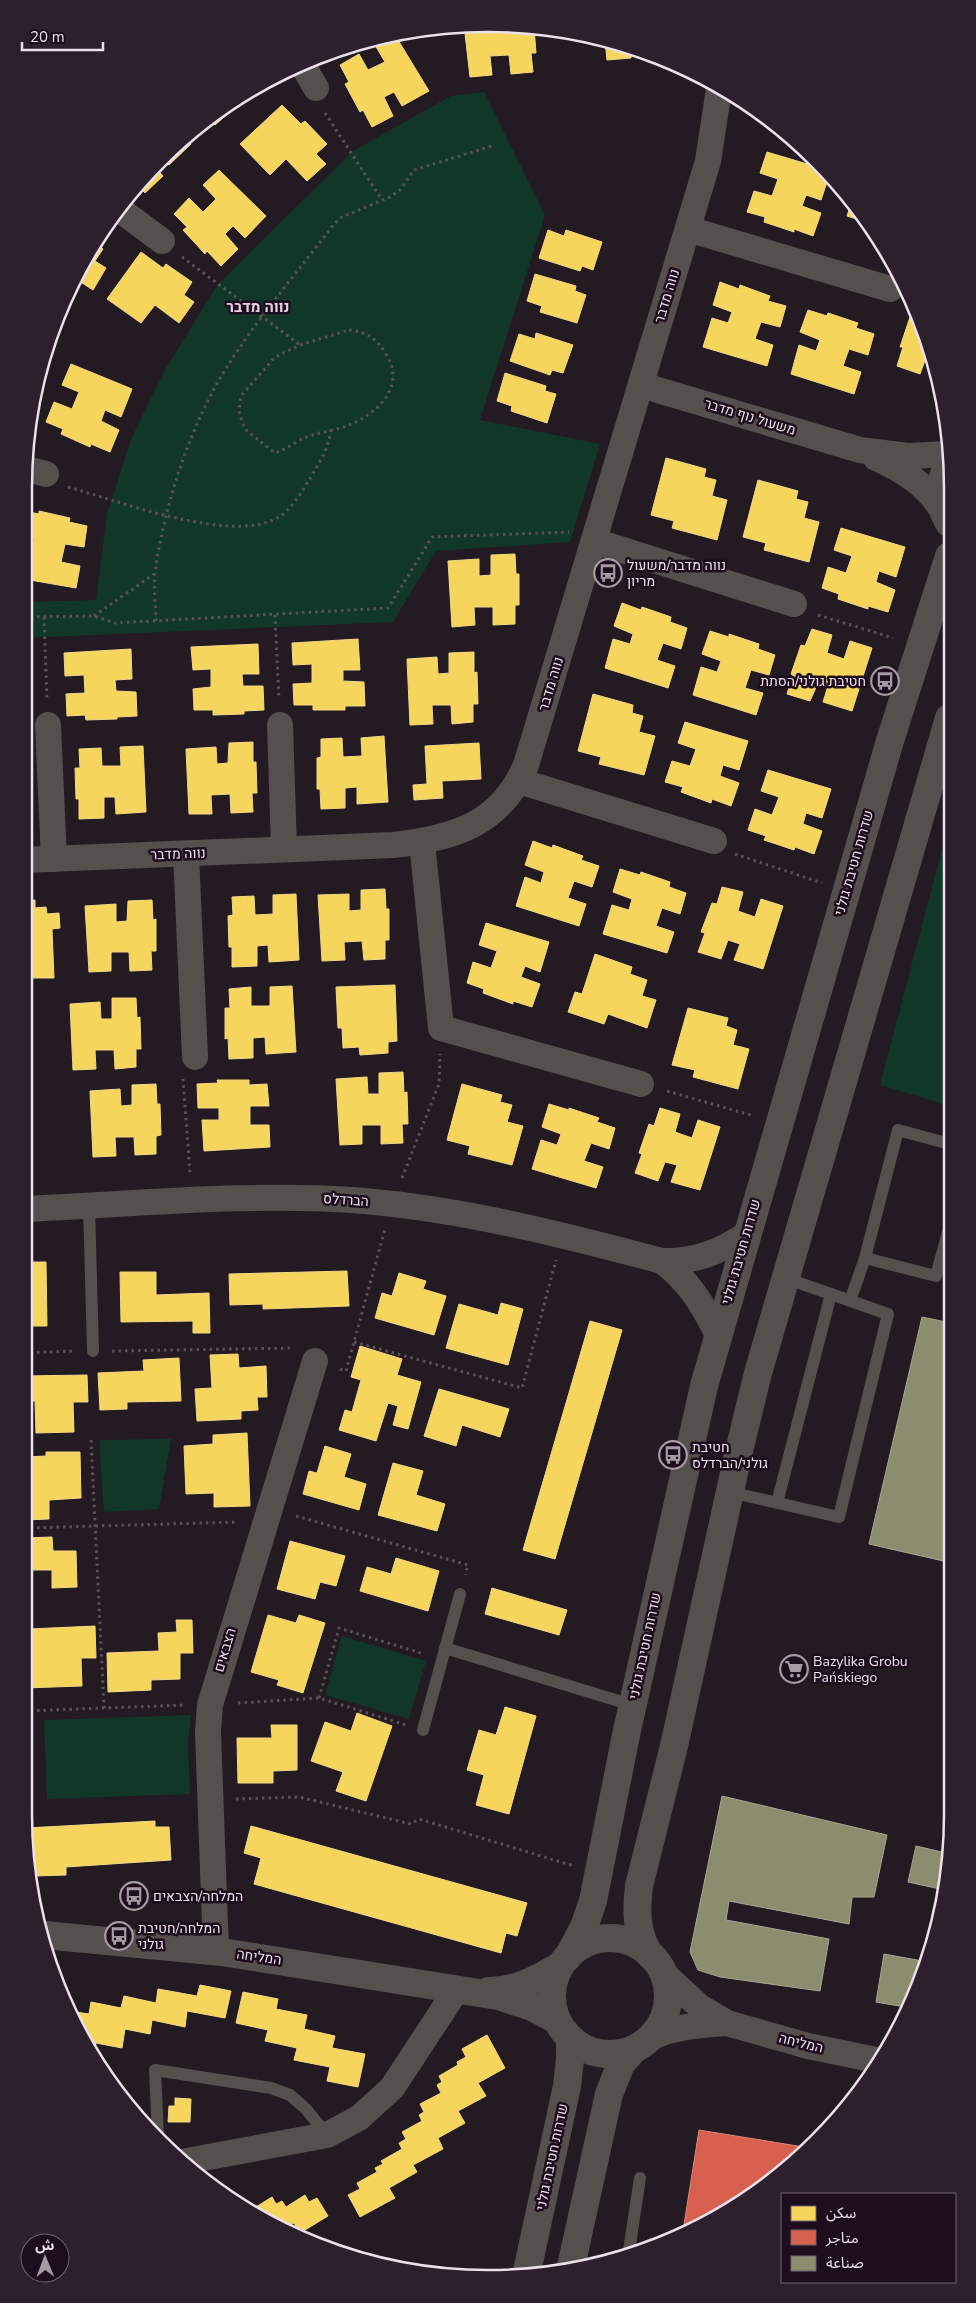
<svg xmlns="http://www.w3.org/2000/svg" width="976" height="2303" viewBox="0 0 976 2303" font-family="'Nunito Sans','Noto Sans Arabic',Heebo,sans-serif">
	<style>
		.green { fill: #113728 }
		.homes { fill: #f6d55c; stroke: #f3d887 }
		.shops { fill: #d6604d; stroke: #dd867c }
		.industry { fill: #8c8c6e; stroke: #a9a593 }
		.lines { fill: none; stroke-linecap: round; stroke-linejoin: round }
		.path { stroke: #5a5355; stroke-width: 3; stroke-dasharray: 2.5 4; stroke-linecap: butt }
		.service { stroke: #554f4e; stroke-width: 12 }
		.minor { stroke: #554f4e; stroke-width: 26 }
		.tertiary { stroke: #554f4e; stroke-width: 28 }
		.labels { text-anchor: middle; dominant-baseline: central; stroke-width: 5; stroke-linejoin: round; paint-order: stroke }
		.street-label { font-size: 14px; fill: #ece0ea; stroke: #1e0e1d }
		.poi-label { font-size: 14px; fill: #ece0ea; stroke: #1e0e1d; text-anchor: start }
		.neighbourhood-label { font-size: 15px; font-weight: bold; fill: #e5cee3; stroke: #1e0e1d }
		.rim { fill: none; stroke: #ece0ea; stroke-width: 2.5 }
	</style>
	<rect width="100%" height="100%" fill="#241a22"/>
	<g class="green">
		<polygon points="484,92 545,215 480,420 600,444 570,542 436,551 393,622 24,638 24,602 96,600 107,514 132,437 163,373 218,284 353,151 451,96"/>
		<polygon points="949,831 950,1106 880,1085 944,842"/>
		<polygon points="171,1439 159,1509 104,1512 99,1440"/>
		<polygon points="342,1636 426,1661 409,1719 325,1695"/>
		<polygon points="191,1715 188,1742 190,1794 47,1799 44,1720"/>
	</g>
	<g class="homes">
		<polygon points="464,25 534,27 536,53 531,53 533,72 511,74 509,55 490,56 492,75 470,77"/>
		<polygon points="395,35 429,91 402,106 394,92 384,97 393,116 372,127 363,110 360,112 345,84 349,82 340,65 359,54 368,70 385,62 375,45"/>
		<polygon points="605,41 631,47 631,58 607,60"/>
		<polygon points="282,105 301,124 305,121 327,144 316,154 326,164 307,181 286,159 270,175 240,144"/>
		<polygon points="228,106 232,110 215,125 208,118"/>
		<polygon points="186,138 191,144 169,165 164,159"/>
		<polygon points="767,152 814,166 828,179 821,200 806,195 802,206 821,213 813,236 794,229 794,232 764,222 765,217 747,212 754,191 772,196 778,179 760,173"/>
		<polygon points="155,167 163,176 145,193 137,184"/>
		<polygon points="219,170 266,216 245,238 233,226 225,234 238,249 221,266 207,251 205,254 183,230 187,227 174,214 189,198 203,212 216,199 203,185"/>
		<polygon points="852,201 856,205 866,222 847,216"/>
		<polygon points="548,230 564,236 566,230 602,242 593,270 582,266 580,271 539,258"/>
		<polygon points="95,243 103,249 95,261 106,268 93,290 76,279 86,256"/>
		<polygon points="141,252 163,268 166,264 192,282 184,295 194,302 179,323 155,305 141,323 107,299"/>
		<polygon points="535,274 576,286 575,291 586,295 577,323 540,312 542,306 527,301"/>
		<polygon points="720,282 739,289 740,285 770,296 768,301 786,306 780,327 761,322 755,339 773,345 767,366 703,347 712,318 728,323 732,312 713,305"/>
		<polygon points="808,310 827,316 828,313 858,323 856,328 874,334 868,355 849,349 843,366 861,372 854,394 791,374 799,345 816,351 820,340 800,332"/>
		<polygon points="917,312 929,355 927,355 920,374 897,366 903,347 900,347 910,317 915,319"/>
		<polygon points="536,333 573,345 563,373 552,370 550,375 510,361 519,334 535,339"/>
		<polygon points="71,364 132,389 121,417 105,410 101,421 119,430 110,452 91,444 90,447 61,434 63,429 46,422 54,402 72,409 79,392 62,385"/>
		<polygon points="505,373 546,386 545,391 556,394 547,423 511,411 512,406 497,401"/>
		<polygon points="666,458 706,469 704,477 716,480 712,496 727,500 717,540 672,528 674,521 651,515"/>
		<polygon points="758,480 798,491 796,499 808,502 804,518 819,522 809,562 764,550 766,543 743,537"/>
		<polygon points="24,511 39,514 39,511 70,518 69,522 87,526 84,547 65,544 61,562 80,566 76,588 24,579 24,548 32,550 34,539 24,536"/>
		<polygon points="841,528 905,547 896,577 879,571 876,582 895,590 888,612 868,606 868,609 838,599 839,594 822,588 828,567 846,573 852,556 834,550"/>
		<polygon points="515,554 516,574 519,574 519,605 515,605 515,624 493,625 493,607 474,607 475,625 452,627 448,561 479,559 479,576 491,575 491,555"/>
		<polygon points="622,603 641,610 642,607 671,617 670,622 687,628 681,649 663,643 657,660 675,666 668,688 605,668 613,639 630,644 633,634 614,626"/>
		<polygon points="812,629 832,635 827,653 844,659 850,641 872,648 852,711 823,702 828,686 818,683 810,701 787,694 793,675 791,674 801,645 805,646"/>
		<polygon points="710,631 729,637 729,634 759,644 758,649 775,655 769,675 751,670 745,688 763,693 756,715 693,695 701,667 717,672 721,661 702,654"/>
		<polygon points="358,639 360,670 343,670 343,681 364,682 365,706 345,706 345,710 313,710 313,705 294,705 293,684 312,683 312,664 293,665 292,643"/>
		<polygon points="258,644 259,674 242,674 243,686 263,686 264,710 244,711 244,714 213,715 213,710 194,710 193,689 211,687 211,669 193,670 191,647"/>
		<polygon points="131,649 132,679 115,680 116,691 136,692 137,716 117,717 117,719 86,720 85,715 67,716 66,694 85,693 84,675 65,676 64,653"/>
		<polygon points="474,652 474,673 477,672 478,704 473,704 473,722 452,724 451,705 432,705 433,724 410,725 407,659 437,657 438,674 449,673 449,653"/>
		<polygon points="593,694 633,705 632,713 643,716 639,732 655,736 644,775 599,764 601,757 578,751"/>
		<polygon points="685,722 748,741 739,770 723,765 720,776 739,783 731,806 712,799 711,803 681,792 683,787 665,782 672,761 690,766 696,749 678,743"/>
		<polygon points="384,736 388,802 357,804 357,787 345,788 345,808 321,809 320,789 317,789 317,758 321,757 321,739 342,738 343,757 362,756 361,738"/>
		<polygon points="253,742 253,762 256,762 257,793 252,793 253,812 231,813 230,794 211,795 212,814 189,814 186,749 216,747 217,764 228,763 229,743"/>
		<polygon points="479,743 481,779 442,781 443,798 414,800 413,785 427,784 425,746"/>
		<polygon points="143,746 146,812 116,814 115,797 104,797 104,818 79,819 79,799 76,799 75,768 80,768 79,749 101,748 102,766 121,766 120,747"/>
		<polygon points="768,770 831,789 822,818 806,813 803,824 822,831 814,854 795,847 794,850 764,840 766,836 748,830 755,809 772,815 779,797 761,791"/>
		<polygon points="533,841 552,848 553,845 583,856 581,860 599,866 592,887 574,881 568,898 586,904 579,926 516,906 525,877 541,883 544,872 525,865"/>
		<polygon points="620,869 640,875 641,872 670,882 669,887 686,893 680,914 662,908 656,926 674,932 667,953 603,934 612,905 629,910 632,899 613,892"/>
		<polygon points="722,887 743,892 738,911 755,917 761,899 783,906 763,969 734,960 740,944 728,940 721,959 698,952 705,933 701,932 712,903 717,904"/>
		<polygon points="385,889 386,909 389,909 389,940 385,940 385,959 364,960 362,941 344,942 345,960 322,961 318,895 349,894 349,911 361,910 361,890"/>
		<polygon points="296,894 299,960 269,962 268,945 257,946 257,966 232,967 232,947 229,947 228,916 233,915 232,897 254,896 255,915 273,914 273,895"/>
		<polygon points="35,900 35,908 46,907 47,914 59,913 60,928 52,929 54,978 25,978 24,901"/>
		<polygon points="152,900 153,920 156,919 156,951 151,951 152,970 130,971 129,952 111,952 111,971 89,972 85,906 116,904 116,922 127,921 128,901"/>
		<polygon points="486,923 549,942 540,972 525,966 521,977 540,984 532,1007 513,1001 513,1004 483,993 484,989 467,983 473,962 491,968 497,951 479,945"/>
		<polygon points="595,954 632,967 630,974 647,980 642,996 656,1000 647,1028 608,1014 604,1024 568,1012 575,992 582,994"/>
		<polygon points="395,985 397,1041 388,1042 388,1053 360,1055 359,1047 343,1048 342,1028 338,1028 336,987"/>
		<polygon points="292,986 296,1052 266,1054 265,1037 253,1038 253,1058 229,1059 228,1038 225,1039 225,1008 230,1008 229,989 251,987 251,1006 270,1006 270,987"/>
		<polygon points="112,998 136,998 137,1018 140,1017 141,1049 136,1049 136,1067 115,1069 114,1050 95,1050 96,1069 73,1070 70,1004 100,1002 101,1019 112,1019"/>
		<polygon points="688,1008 728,1018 726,1026 737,1030 733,1045 749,1049 738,1089 693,1077 695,1070 672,1065"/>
		<polygon points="403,1072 404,1093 407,1092 408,1124 402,1124 403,1143 381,1144 381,1125 362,1125 362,1144 340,1145 336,1079 367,1077 368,1094 379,1094 379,1073"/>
		<polygon points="217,1080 249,1080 249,1085 267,1084 269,1106 250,1106 250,1125 269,1125 270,1147 204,1151 202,1120 219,1120 219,1108 198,1108 197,1084 218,1083"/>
		<polygon points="156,1084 157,1104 160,1104 161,1135 156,1136 156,1154 135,1155 134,1137 115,1137 116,1156 93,1157 90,1091 120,1089 121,1106 132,1105 132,1085"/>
		<polygon points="462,1084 502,1095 500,1102 512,1105 507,1122 523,1126 512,1165 468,1154 470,1146 447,1140"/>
		<polygon points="549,1104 569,1110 569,1108 599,1118 597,1122 615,1128 609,1149 591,1143 584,1161 603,1167 596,1188 532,1169 541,1140 557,1145 561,1134 542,1127"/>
		<polygon points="660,1108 680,1114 675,1132 692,1138 698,1120 720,1127 700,1190 671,1182 677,1165 665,1162 658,1181 635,1173 642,1154 639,1153 649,1124 654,1126"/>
		<polygon points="24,1257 30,1257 31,1262 46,1262 47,1326 24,1326"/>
		<polygon points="347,1271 349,1306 263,1309 263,1304 230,1305 229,1274"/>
		<polygon points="120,1272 156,1272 156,1295 209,1293 210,1333 193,1333 193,1321 121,1322"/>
		<polygon points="399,1273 426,1281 423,1289 446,1296 434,1335 375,1318 382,1293 392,1296"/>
		<polygon points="501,1303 523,1309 508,1365 446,1348 459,1304 498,1315"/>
		<polygon points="590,1321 622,1330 555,1559 523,1550"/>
		<polygon points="360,1346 402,1359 397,1375 421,1382 408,1429 393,1425 398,1406 388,1403 376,1441 339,1430 345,1410 352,1412 361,1380 351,1377"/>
		<polygon points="238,1354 239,1368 266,1366 267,1397 257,1397 258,1410 241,1411 241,1419 197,1421 195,1389 212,1388 210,1355"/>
		<polygon points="179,1358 181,1401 127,1402 127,1409 100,1410 98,1373 144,1371 143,1360"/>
		<polygon points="87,1375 88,1402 73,1402 74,1432 36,1433 35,1401 24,1401 24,1376"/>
		<polygon points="439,1389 509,1409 500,1437 462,1425 456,1446 424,1436"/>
		<polygon points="247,1433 250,1506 214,1507 214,1493 186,1494 184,1446 213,1444 213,1435"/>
		<polygon points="325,1446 351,1454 344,1477 366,1484 359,1510 303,1494 309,1471 317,1473"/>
		<polygon points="46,1452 80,1452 81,1498 49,1500 49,1519 24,1520 24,1457 46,1456"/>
		<polygon points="393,1463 423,1471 416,1495 445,1504 437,1531 378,1515"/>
		<polygon points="52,1537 53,1551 76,1551 77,1587 52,1588 52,1570 24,1570 24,1538"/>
		<polygon points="290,1541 345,1556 336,1586 320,1582 315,1599 277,1589"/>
		<polygon points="396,1558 439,1571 428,1611 360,1591 367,1567 391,1574"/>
		<polygon points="492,1588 567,1610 559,1635 485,1614"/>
		<polygon points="268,1615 296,1623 299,1615 325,1623 303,1693 277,1685 279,1680 251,1672"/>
		<polygon points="176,1620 192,1620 193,1653 180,1653 180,1679 151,1680 151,1690 108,1692 107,1653 159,1651 158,1633 177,1632"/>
		<polygon points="95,1626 96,1658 81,1658 82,1686 24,1688 24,1660 30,1660 29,1629"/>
		<polygon points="505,1707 536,1716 509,1814 476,1805 484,1775 467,1770 479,1730 496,1735"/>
		<polygon points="357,1713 392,1726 366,1801 336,1791 343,1772 311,1761 325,1722 351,1731"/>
		<polygon points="271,1725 297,1725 297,1770 273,1771 273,1783 238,1783 237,1738 272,1738"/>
		<polygon points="155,1821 155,1827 169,1827 171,1860 66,1867 66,1875 34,1876 26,1828"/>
		<polygon points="251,1826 527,1903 517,1936 506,1933 501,1953 254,1884 261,1858 244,1853"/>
		<polygon points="200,1985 231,1991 225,2018 187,2011 185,2027 152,2020 150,2034 125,2029 122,2048 96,2043 93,2055 86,2047 69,2011 89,2014 91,2002 121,2008 124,1996 156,2003 158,1989 197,1996"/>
		<polygon points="243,1992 278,1999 276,2009 307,2015 304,2029 335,2036 332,2048 365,2054 358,2087 327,2081 330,2067 294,2060 297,2048 265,2041 268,2030 236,2023"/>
		<polygon points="487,2035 505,2068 478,2083 486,2096 458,2111 465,2123 438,2138 443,2149 413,2165 417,2172 389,2188 395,2198 360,2217 348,2195 360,2189 357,2183 377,2172 375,2168 383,2164 381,2161 402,2149 399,2143 406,2139 402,2132 422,2121 419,2115 424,2112 420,2104 441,2093 437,2085 442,2082 439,2076 458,2065 457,2062 466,2057 462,2049"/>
		<polygon points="112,2074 124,2100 107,2076"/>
		<polygon points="175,2098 191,2099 190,2122 168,2122 169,2106 175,2106"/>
		<polygon points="305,2195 309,2202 317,2198 328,2216 300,2233 294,2223 285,2228 256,2217 241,2205 246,2202 251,2210 272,2197 276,2204 282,2201 286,2207"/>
	</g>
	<polygon class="shops" points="699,2130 810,2148 794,2164 720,2217 683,2231"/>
	<g class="industry">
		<polygon points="922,1317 951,1323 952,1563 869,1544"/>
		<polygon points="722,1796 887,1835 874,1897 852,1897 849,1924 729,1901 726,1920 829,1939 820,1991 720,1977 698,1970 690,1952"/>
		<polygon points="916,1846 946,1853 940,1889 908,1882"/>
		<polygon points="884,1954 928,1962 905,2007 876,2002"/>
	</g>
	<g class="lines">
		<g class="path">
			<polyline points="325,113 382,200"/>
			<polyline points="182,257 300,345"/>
			<path d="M349,330C367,332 377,339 386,354C407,387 377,414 347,426C335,430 322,432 309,436C297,440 288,449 275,453L247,431L242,422L239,411L241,396L275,357L300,345Z"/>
			<path d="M68,487C119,501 230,544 277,518C292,510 302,491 311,477C320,461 329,448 331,429"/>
			<polyline points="275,615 279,699"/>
			<polyline points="818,615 893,638"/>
			<polyline points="94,616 154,574"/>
			<polyline points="24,617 94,616 115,623 388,608 432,537 569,532"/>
			<polyline points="44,617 47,700"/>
			<path d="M156,621C156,605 153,588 155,572C164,510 184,445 214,389C245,332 295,276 334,224L342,217L390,197L400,190L414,170L492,146"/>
			<polyline points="735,854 822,883"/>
			<polyline points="183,1079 190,1173"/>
			<polyline points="667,1091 754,1116"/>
			<polyline points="402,1178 439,1084 440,1054"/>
			<polyline points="354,1342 522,1388 556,1260"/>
			<polyline points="112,1351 293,1348"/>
			<polyline points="24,1353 73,1351"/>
			<polyline points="340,1369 346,1371 385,1229"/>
			<polyline points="91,1440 104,1708"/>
			<polyline points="296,1516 468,1565 465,1575"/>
			<polyline points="24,1528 238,1522"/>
			<polyline points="319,1698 339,1628 424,1654"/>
			<polyline points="238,1703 319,1698 406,1725"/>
			<polyline points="24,1711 185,1705"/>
			<polyline points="236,1799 299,1797 411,1824 419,1819 574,1866"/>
		</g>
		<g class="service">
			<polyline points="89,1206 93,1351"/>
			<polyline points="865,1258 936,1276 951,1221"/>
			<polyline points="850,1301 865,1258 898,1130 950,1144"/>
			<polyline points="730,1492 839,1517 888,1314 785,1278"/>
			<polyline points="777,1503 831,1294"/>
			<polyline points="445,1648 632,1705"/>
			<polyline points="423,1730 460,1594"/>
			<polyline points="158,2136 155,2070 271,2088 290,2095 306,2109 327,2135"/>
			<polyline points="629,2251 640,2178"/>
		</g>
		<g class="minor">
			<polyline points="302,64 316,88"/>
			<polyline points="119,209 162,241"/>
			<polyline points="688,229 890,289"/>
			<polyline points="641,385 860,450 908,456 948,454"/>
			<path d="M876,458C905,471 928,486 944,513"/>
			<polyline points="27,469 46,474"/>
			<polyline points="594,541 794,604"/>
			<polyline points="48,725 54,859"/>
			<polyline points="280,725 284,849"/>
			<polyline points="519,781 714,841"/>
			<polyline points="422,842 441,1028 641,1084"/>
			<polyline points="186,854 195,1057"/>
			<path d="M24,860L394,845C454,838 500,825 526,765L708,161L719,89"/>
			<path d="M24,1209C137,1204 252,1192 365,1201C466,1210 564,1235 662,1261C695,1262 720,1252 747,1234"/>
			<path d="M662,1261C689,1281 703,1305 718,1335"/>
			<polyline points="216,1951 208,1732 210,1705 315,1361"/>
			<polyline points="663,1973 700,2007 727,2023 808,2046 876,2060"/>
			<path d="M652,2037C676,2026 701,2025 727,2023"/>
			<polyline points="187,2161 327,2135 359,2118 392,2088 457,1989"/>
		</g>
		<g class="tertiary">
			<path d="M948,465C938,483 938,505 949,523"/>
			<polyline points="44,1935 222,1952 498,1996 532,2007 557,2020"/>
			<circle cx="610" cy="1996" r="58"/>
			<path d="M650,1955C636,1934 636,1910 639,1886L674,1746L738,1455L758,1373L949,718"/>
			<polyline points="568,1957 584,1927 593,1901 626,1735 704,1386 889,744 949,556"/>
			<path d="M489,1991C516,1991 538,1979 561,1965"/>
			<polyline points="570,2271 609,2094 621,2064 634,2049"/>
			<polyline points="526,2276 567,2086 570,2059 570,2038"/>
		</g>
	</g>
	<defs>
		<symbol id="bus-ring" viewBox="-11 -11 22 22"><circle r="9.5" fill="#1e0e1d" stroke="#a69ba4" stroke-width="1.5"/><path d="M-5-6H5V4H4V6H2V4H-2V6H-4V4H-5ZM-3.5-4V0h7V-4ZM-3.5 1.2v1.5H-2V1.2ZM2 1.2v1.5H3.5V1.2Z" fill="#a69ba4"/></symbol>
		<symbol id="supermarket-ring" viewBox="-11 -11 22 22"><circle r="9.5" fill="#1e0e1d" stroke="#a69ba4" stroke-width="1.5"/><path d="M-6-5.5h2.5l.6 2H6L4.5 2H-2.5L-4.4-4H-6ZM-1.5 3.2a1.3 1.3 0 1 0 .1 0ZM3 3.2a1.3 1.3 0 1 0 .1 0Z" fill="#a69ba4"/></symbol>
	</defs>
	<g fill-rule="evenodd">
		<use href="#bus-ring" x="592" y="557" width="32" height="32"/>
		<use href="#bus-ring" x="869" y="665" width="32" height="32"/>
		<use href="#bus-ring" x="657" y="1439" width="32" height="32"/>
		<use href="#supermarket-ring" x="778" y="1653" width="32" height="32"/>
		<use href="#bus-ring" x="118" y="1880" width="32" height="32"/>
		<use href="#bus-ring" x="103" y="1920" width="32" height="32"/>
	</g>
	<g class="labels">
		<g class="street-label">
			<text transform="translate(667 296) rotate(-73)">נווה מדבר</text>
			<text transform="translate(750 417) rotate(17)">משעול נוף מדבר</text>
			<text transform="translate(551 684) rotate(-73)">נווה מדבר</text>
			<text transform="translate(178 854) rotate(-2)">נווה מדבר</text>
			<text transform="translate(854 863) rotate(-74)">שדרות חטיבת גולני</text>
			<text transform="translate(346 1200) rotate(4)">הברדלס</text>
			<text transform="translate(741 1252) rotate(-74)">שדרות חטיבת גולני</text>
			<text transform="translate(645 1646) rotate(-78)">שדרות חטיבת גולני</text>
			<text transform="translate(225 1650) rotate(-73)">הצבאים</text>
			<text transform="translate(259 1957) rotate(8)">המליחה</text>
			<text transform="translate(801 2043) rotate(14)">המליחה</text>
			<text transform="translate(552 2157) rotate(-78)">שדרות חטיבת גולני</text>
		</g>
		<g class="poi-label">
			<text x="627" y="565">נווה מדבר/משעול<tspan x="627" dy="16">מריון</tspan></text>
			<text x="866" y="681" text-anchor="end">חטיבת גולני/הסתת</text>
			<text x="692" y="1447">חטיבת<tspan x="692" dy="16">גולני/הברדלס</tspan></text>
			<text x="813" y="1661">Bazylika Grobu<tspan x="813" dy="16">Pańskiego</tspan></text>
			<text x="153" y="1896">המלחה/הצבאים</text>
			<text x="138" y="1928">המלחה/חטיבת<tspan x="138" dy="16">גולני</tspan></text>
		</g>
		<g class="neighbourhood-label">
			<text x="258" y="307">נווה מדבר</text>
		</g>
	</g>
	<path d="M0 0H976V2303H0ZM488 32H488A456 456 0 0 1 944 488V1814A456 456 0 0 1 488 2270H488A456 456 0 0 1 32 1814V488A456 456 0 0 1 488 32Z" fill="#2e1f2d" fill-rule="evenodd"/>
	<path class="rim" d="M488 32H488A456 456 0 0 1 944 488V1814A456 456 0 0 1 488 2270H488A456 456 0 0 1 32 1814V488A456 456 0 0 1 488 32Z"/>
	<rect x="781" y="2193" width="175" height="90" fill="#1e0e1d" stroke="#70626f"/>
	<rect x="791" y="2206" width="25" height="15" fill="#f6d55c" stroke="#70626f"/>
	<text x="826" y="2218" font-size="15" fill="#ece0ea">سكن</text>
	<rect x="791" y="2230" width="25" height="15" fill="#d6604d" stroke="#70626f"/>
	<text x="826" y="2243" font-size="15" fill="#ece0ea">متاجر</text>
	<rect x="791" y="2256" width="25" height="15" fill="#8c8c6e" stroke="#70626f"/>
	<text x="826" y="2268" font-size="15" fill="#ece0ea">صناعة</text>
	<g transform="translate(45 2258) rotate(359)"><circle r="24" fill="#1e0e1d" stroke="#70626f"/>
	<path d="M0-4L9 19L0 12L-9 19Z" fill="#a69ba4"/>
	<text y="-8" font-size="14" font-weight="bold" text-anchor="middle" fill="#ece0ea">ش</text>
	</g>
	<path d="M22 42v8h81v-8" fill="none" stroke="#ece0ea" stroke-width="2.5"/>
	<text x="30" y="42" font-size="15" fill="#ece0ea" stroke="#1e0e1d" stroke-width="4" paint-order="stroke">20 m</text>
</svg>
